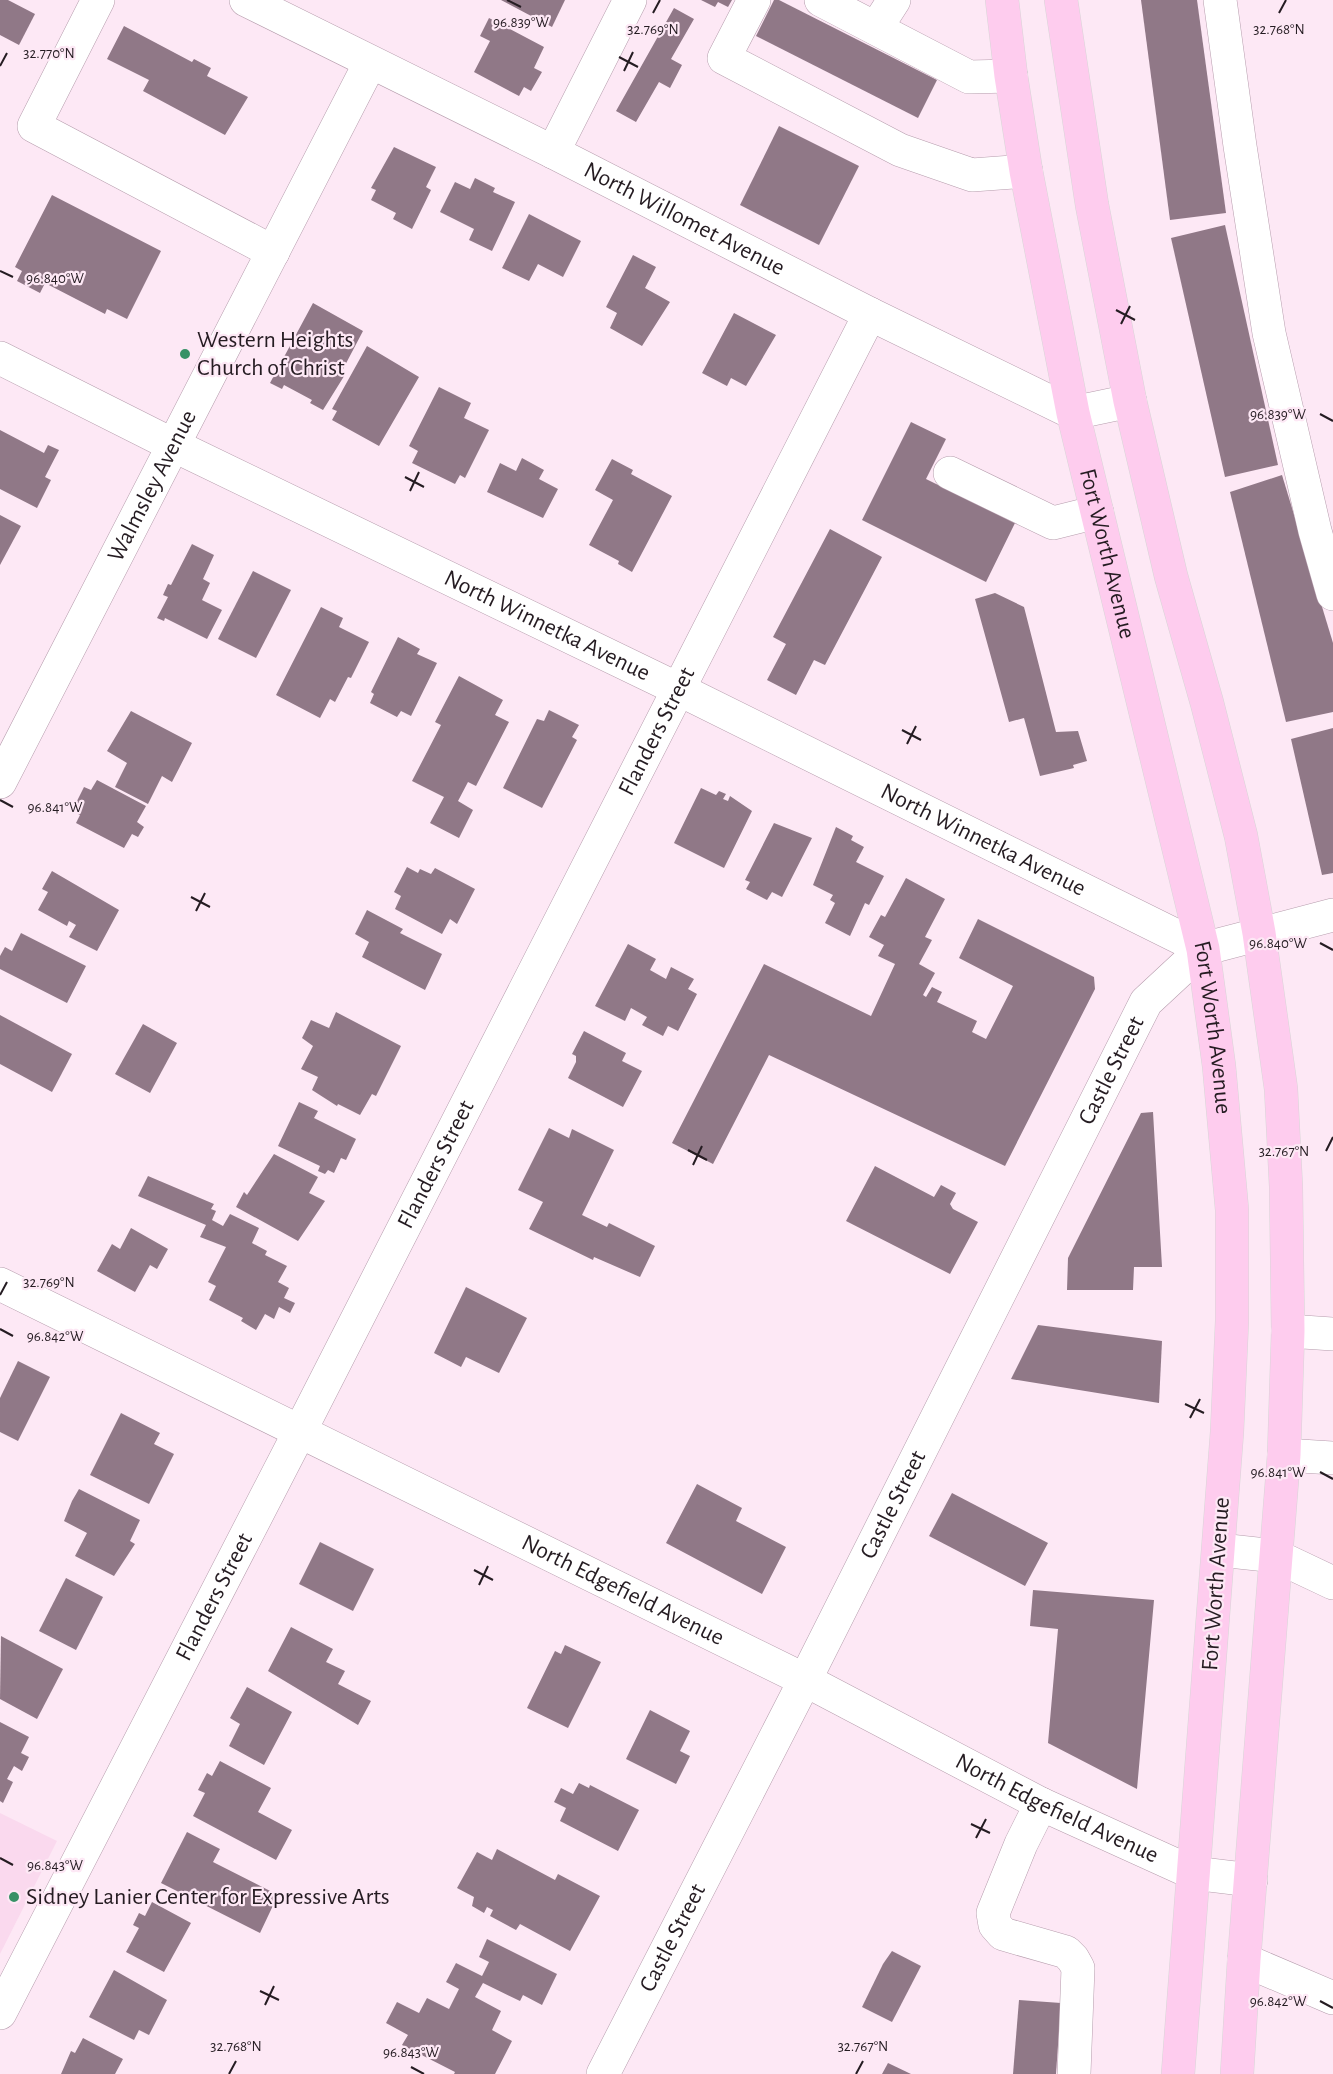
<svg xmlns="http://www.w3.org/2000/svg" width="1333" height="2074" viewBox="0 0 1333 2074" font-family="'Alegreya Sans',sans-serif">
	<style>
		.built { fill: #fad9ee }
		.building { fill: #907887 }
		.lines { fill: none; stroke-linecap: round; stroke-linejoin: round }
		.minor-casing { stroke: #b69dad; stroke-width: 34 }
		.major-casing { stroke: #d8d6d7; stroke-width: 34 }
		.minor { stroke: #fff; stroke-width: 33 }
		.major { stroke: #feccee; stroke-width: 33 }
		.ticks { fill: none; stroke: #251c22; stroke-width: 2 }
		.poi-dot { fill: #379166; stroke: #fde8f5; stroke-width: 2 }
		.labels { text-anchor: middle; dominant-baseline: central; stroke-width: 4.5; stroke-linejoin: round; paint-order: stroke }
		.street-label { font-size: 24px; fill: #251c22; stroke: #fde8f5 }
		.poi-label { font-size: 24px; fill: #251c22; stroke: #fde8f5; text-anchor: start }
		.ticks-label { font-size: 15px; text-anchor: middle; fill: #251c22; stroke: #fde8f5; stroke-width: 4.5; stroke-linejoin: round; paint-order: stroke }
	</style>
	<rect width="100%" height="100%" fill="#fde8f5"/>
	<polygon class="built" points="0,1813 57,1841 0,1954"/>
	<g class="building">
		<polygon points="0,0 8,0 35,14 19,45 0,35"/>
		<polygon points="501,0 565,0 552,27"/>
		<polygon points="701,0 732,0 728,7 718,2 715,7"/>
		<polygon points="774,0 779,0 937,80 918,118 756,36"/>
		<polygon points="1141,0 1197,0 1226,213 1170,220"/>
		<polygon points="674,8 694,19 671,59 682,65 670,88 659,82 636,122 616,111"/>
		<polygon points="489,18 544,47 534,68 542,72 531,91 524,87 519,96 474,72 490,41 480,36"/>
		<polygon points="124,26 192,62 194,59 211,68 207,76 248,97 225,135 143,91 149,80 107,59"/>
		<polygon points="779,126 859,166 819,245 740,205"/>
		<polygon points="394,147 436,167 426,187 431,190 412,229 393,219 396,213 371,200 376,190 371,188"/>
		<polygon points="475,178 495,188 493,192 515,202 492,251 469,240 474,229 440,212 455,182 470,189"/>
		<polygon points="52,195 161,251 127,319 107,309 105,314 45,283 40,293 17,281 22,271 15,267"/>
		<polygon points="529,214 581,241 563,277 538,264 529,281 502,268"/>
		<polygon points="1225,225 1278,465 1225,477 1171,238"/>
		<polygon points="633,255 656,267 645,288 670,302 642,346 610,328 617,313 606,307"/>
		<polygon points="313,303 363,331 342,371 346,373 323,410 310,403 312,400 284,385 282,389 270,383"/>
		<polygon points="734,313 776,335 746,386 731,378 727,386 702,373"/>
		<polygon points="367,346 419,377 379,446 332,420 337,411 332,409"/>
		<polygon points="439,387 471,403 464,418 489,430 465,478 460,475 455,484 412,463 418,451 409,446"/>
		<polygon points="911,422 946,439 926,479 1015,523 986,582 862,520"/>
		<polygon points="0,430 44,453 48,445 59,450 45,477 51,480 37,508 0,489"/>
		<polygon points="522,458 544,470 539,479 558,489 543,518 487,492 500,463 516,471"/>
		<polygon points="612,459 633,470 631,474 672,496 632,572 618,564 619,561 589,545 613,500 595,490"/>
		<polygon points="1282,475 1333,643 1333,712 1286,722 1230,492"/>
		<polygon points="0,515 21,526 0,565"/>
		<polygon points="830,529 882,557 825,665 814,660 796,695 767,680 786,644 773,637"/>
		<polygon points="192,544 214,555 203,579 210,583 202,600 222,610 207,639 165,618 164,621 157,618 168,597 163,595 168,584 171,585"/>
		<polygon points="253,571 291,590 256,658 218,639"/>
		<polygon points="995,593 1024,607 1056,732 1078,731 1087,761 1073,765 1074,768 1040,776 1024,718 1009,722 975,599"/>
		<polygon points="321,607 343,618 339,627 369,642 351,678 348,677 335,702 330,699 320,718 276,695"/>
		<polygon points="398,637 420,649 417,654 437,663 411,716 401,711 397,717 370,703 374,694 371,692"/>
		<polygon points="459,676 503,700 495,715 509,722 476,786 468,782 458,801 473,810 459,838 430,823 444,797 412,781 441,725 435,722"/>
		<polygon points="549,710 579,725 572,737 577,740 542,808 503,788 537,719 544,721"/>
		<polygon points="131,711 192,743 172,782 162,776 148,804 115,787 127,763 107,751"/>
		<polygon points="1333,728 1333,873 1322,875 1291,739"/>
		<polygon points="97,780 146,806 137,822 144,827 138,837 132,834 124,848 76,823 80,815 72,811 84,787 91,790"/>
		<polygon points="701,788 716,795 719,791 726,794 723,799 728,801 730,796 752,811 724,868 674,843"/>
		<polygon points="774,823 812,838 782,897 772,892 767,900 746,889 750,882 745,880"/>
		<polygon points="836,827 853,836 851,840 864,847 856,862 884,876 869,905 865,903 850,936 825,923 835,903 830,900 833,895 813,885"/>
		<polygon points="407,867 418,873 420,869 431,874 435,868 475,889 457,924 450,919 442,934 395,909 401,896 394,892"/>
		<polygon points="52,871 119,910 97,951 69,937 76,925 69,921 67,926 38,910 48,892 42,889"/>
		<polygon points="906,878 945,899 925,937 932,940 919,964 935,973 923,995 926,997 932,987 942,992 937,1002 977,1021 972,1032 986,1039 1013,986 959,958 978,919 1094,977 1095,989 1005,1166 769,1055 713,1164 672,1143 764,964 871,1016 895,964 878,956 884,945 869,937 881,915 885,917"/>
		<polygon points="367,910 403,929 400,933 442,954 425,990 362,957 369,942 355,934"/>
		<polygon points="21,933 86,966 67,1003 0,969 0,956 5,947 12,951"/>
		<polygon points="628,944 656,959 650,970 666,979 671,967 694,979 688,989 697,994 678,1031 668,1026 663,1036 642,1025 647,1017 631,1008 625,1021 595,1006"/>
		<polygon points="336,1012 401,1046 376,1096 372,1094 360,1115 338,1104 337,1106 312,1090 318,1077 301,1069 313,1046 302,1038 311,1020 329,1028"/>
		<polygon points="0,1015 72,1054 52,1092 0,1064"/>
		<polygon points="143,1024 177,1043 150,1093 115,1074"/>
		<polygon points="584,1031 626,1053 622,1061 642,1071 623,1107 568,1078 576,1062 576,1056 572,1054"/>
		<polygon points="299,1102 318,1111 314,1118 356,1139 346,1160 341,1158 334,1173 328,1170 325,1174 318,1171 320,1166 278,1146"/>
		<polygon points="1153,1112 1162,1267 1134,1267 1133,1290 1067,1290 1068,1258 1141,1113"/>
		<polygon points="549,1128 569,1138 572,1129 614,1150 582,1215 607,1227 609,1223 655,1246 640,1277 594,1257 593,1260 529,1229 543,1202 518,1190"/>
		<polygon points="274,1154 318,1177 309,1193 325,1201 298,1241 236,1207 244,1192 247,1195"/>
		<polygon points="875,1166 934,1197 941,1185 956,1193 950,1204 953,1209 978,1222 950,1274 846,1221"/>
		<polygon points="148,1176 214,1204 211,1209 216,1211 212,1220 223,1226 230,1214 259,1228 252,1243 267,1251 265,1255 287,1266 278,1282 289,1288 284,1298 295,1303 290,1313 279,1307 274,1319 265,1314 256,1330 241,1321 243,1318 209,1300 216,1286 208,1282 226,1247 200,1237 206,1225 138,1196"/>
		<polygon points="131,1228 168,1249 157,1269 150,1265 135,1292 97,1271 112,1244 120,1249"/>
		<polygon points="466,1287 527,1318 499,1373 466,1357 461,1367 434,1353"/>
		<polygon points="1038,1325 1162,1341 1159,1403 1011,1379"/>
		<polygon points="18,1361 50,1377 18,1441 0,1432 0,1398"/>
		<polygon points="121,1413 160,1433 154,1444 174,1454 149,1504 90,1475"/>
		<polygon points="697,1484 742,1508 736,1521 786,1547 762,1594 666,1543"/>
		<polygon points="79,1489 140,1520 130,1541 135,1544 114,1576 75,1556 87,1533 64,1521 72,1501"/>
		<polygon points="952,1493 1048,1543 1025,1586 929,1536"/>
		<polygon points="320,1542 374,1569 353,1611 299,1584"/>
		<polygon points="66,1578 103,1597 76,1650 39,1631"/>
		<polygon points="1033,1590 1154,1600 1137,1789 1048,1743 1058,1629 1030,1626"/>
		<polygon points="291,1627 333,1649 326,1662 345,1671 338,1684 371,1701 358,1725 268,1671"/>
		<polygon points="1,1636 63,1669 37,1719 0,1699"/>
		<polygon points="565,1645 601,1662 568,1728 527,1708 555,1651 561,1654"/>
		<polygon points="247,1687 292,1712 264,1765 229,1746 240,1724 230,1718"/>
		<polygon points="650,1710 690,1731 680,1751 690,1756 676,1784 626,1759"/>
		<polygon points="0,1722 29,1737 21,1753 29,1757 22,1771 14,1766 7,1779 13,1782 3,1803 0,1801"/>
		<polygon points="220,1761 271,1788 258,1812 292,1830 276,1860 193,1816 205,1793 198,1790 207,1773 212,1776"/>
		<polygon points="579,1783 589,1788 590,1785 639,1810 618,1851 560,1821 566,1808 554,1802 561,1788 573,1794"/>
		<polygon points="187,1832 220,1849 213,1862 278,1895 260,1933 161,1883"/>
		<polygon points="497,1849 555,1880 558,1874 600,1896 570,1951 520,1924 516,1930 490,1916 493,1910 487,1907 484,1913 472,1906 474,1897 457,1888 477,1852 492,1860"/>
		<polygon points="152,1902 191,1923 164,1972 126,1952 139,1928 133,1925 139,1913 145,1916"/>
		<polygon points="487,1939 557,1974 542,2005 523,1995 520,2001 483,1983 475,1997 501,2011 492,2030 512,2041 495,2074 454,2074 455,2072 402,2045 408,2035 386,2023 397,2002 419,2013 427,1998 449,2009 459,1989 446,1982 456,1963 482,1976 489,1962 479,1957"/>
		<polygon points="892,1951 921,1966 892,2022 862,2007 883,1964"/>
		<polygon points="114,1970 167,2000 149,2035 139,2030 134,2040 89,2017"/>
		<polygon points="1019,2000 1061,2003 1056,2074 1013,2074"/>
		<polygon points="83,2038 123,2059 115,2074 61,2074 71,2051 75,2053"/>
		<polygon points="888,2063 911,2074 882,2074"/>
	</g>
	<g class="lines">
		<defs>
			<g id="minor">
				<polyline points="98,0 34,126 273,252"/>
				<path id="s1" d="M246,0L553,152L870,314L1073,413L1130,401"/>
				<polyline points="754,0 724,58 900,150 972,175 1026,171"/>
				<polyline points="821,0 969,77 1011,76"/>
				<polyline points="1220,0 1240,146 1269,333 1315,531 1333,594"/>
				<polyline points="876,28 894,0"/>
				<polyline points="553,152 630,0"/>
				<path id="s2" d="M0,358L173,445L680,690L1203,949L1333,915"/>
				<polyline points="950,473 1053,523 1097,512"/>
				<path id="s3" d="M0,782L370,63"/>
				<path id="s4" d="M0,1284L805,1680L1041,1804L1193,1873L1251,1880"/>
				<polyline points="1288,1331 1333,1334"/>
				<polyline points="1284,1455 1333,1458"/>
				<polyline points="1220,1550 1276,1556 1333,1583"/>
				<polyline points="1041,1804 1021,1844 993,1913 995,1925 1003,1934 1066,1952 1073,1959 1078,1968 1074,2074"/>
				<polyline points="1244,1960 1333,1998"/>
				<path id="s5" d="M0,2013L300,1431L870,314"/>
				<path id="s6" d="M603,2074L805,1680L1146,1002L1203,949"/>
			</g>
			<g id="major">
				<path id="s7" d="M1002,0L1011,76L1026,171L1073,413L1203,949L1219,1066L1232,1210V1321L1227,1432L1178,2074"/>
				<polyline points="1061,0 1092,205 1130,401 1171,576 1207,703 1241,836 1259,933 1281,1089 1286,1187 1288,1331 1284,1455 1244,1960 1237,2074"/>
			</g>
		</defs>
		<use href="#minor" class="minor-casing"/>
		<use href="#major" class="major-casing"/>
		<use href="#minor" class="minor"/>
		<use href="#major" class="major"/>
	</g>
	<path class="ticks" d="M507,0L521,7M653,13L660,0M1279,13L1286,0M619,57L638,67M0,66L7,53M624,71L633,52M0,271L13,277M1116,310L1135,320M1121,324L1130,306M1320,414L1333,421M405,477L424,487M410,491L419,472M902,730L921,740M907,744L916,726M0,800L13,807M191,897L210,907M196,911L205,893M1320,943L1333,950M688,1150L707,1160M1326,1151L1333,1137M693,1165L702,1146M0,1295L7,1282M0,1329L13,1336M1185,1404L1204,1413M1190,1418L1200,1399M1320,1472L1333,1479M474,1570L493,1580M479,1585L488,1566M971,1824L990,1833M976,1838L986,1819M0,1858L13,1865M260,1991L279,2000M1320,2001L1333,2008M265,2005L274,1986M411,2067L424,2074M229,2074L236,2061M856,2074L863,2061"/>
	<g class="poi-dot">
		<circle cx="185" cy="354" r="6"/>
		<circle cx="14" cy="1897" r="6"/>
	</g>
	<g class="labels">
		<g class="street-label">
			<text stroke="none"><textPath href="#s1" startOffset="490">North Willomet Avenue</textPath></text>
			<text stroke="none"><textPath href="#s3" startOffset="333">Walmsley Avenue</textPath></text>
			<text stroke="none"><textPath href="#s7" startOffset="564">Fort Worth Avenue</textPath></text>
			<text stroke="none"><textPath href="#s2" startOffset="609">North Winnetka Avenue</textPath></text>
			<text stroke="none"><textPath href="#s5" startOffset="1440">Flanders Street</textPath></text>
			<text stroke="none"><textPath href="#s2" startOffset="1095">North Winnetka Avenue</textPath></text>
			<text stroke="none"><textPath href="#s7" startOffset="1050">Fort Worth Avenue</textPath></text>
			<text stroke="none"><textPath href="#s6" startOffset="1125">Castle Street</textPath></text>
			<text stroke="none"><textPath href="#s5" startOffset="954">Flanders Street</textPath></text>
			<text stroke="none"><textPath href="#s6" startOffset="639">Castle Street</textPath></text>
			<text transform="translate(1216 1584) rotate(-86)">Fort Worth Avenue</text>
			<text stroke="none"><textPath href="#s4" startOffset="694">North Edgefield Avenue</textPath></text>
			<text stroke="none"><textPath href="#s5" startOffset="468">Flanders Street</textPath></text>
			<text stroke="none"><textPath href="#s4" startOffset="1180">North Edgefield Avenue</textPath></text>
			<text stroke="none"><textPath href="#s6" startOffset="153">Castle Street</textPath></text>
		</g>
		<g class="poi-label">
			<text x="197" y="340">Western Heights<tspan x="197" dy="28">Church of Christ</tspan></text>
			<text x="26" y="1897">Sidney Lanier Center for Expressive Arts</text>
		</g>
	</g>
	<g class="ticks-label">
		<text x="521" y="27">96.839°W</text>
		<text x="653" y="34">32.769°N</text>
		<text x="1279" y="34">32.768°N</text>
		<text x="49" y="58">32.770°N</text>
		<text x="55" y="283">96.840°W</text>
		<text x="1278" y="419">96.839°W</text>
		<text x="55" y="812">96.841°W</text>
		<text x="1278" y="948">96.840°W</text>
		<text x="1284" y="1156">32.767°N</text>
		<text x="49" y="1287">32.769°N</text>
		<text x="55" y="1341">96.842°W</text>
		<text x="1278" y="1477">96.841°W</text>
		<text x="55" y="1870">96.843°W</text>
		<text x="1278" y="2006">96.842°W</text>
		<text x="236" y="2051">32.768°N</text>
		<text x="863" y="2051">32.767°N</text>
		<text x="411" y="2057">96.843°W</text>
	</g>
</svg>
